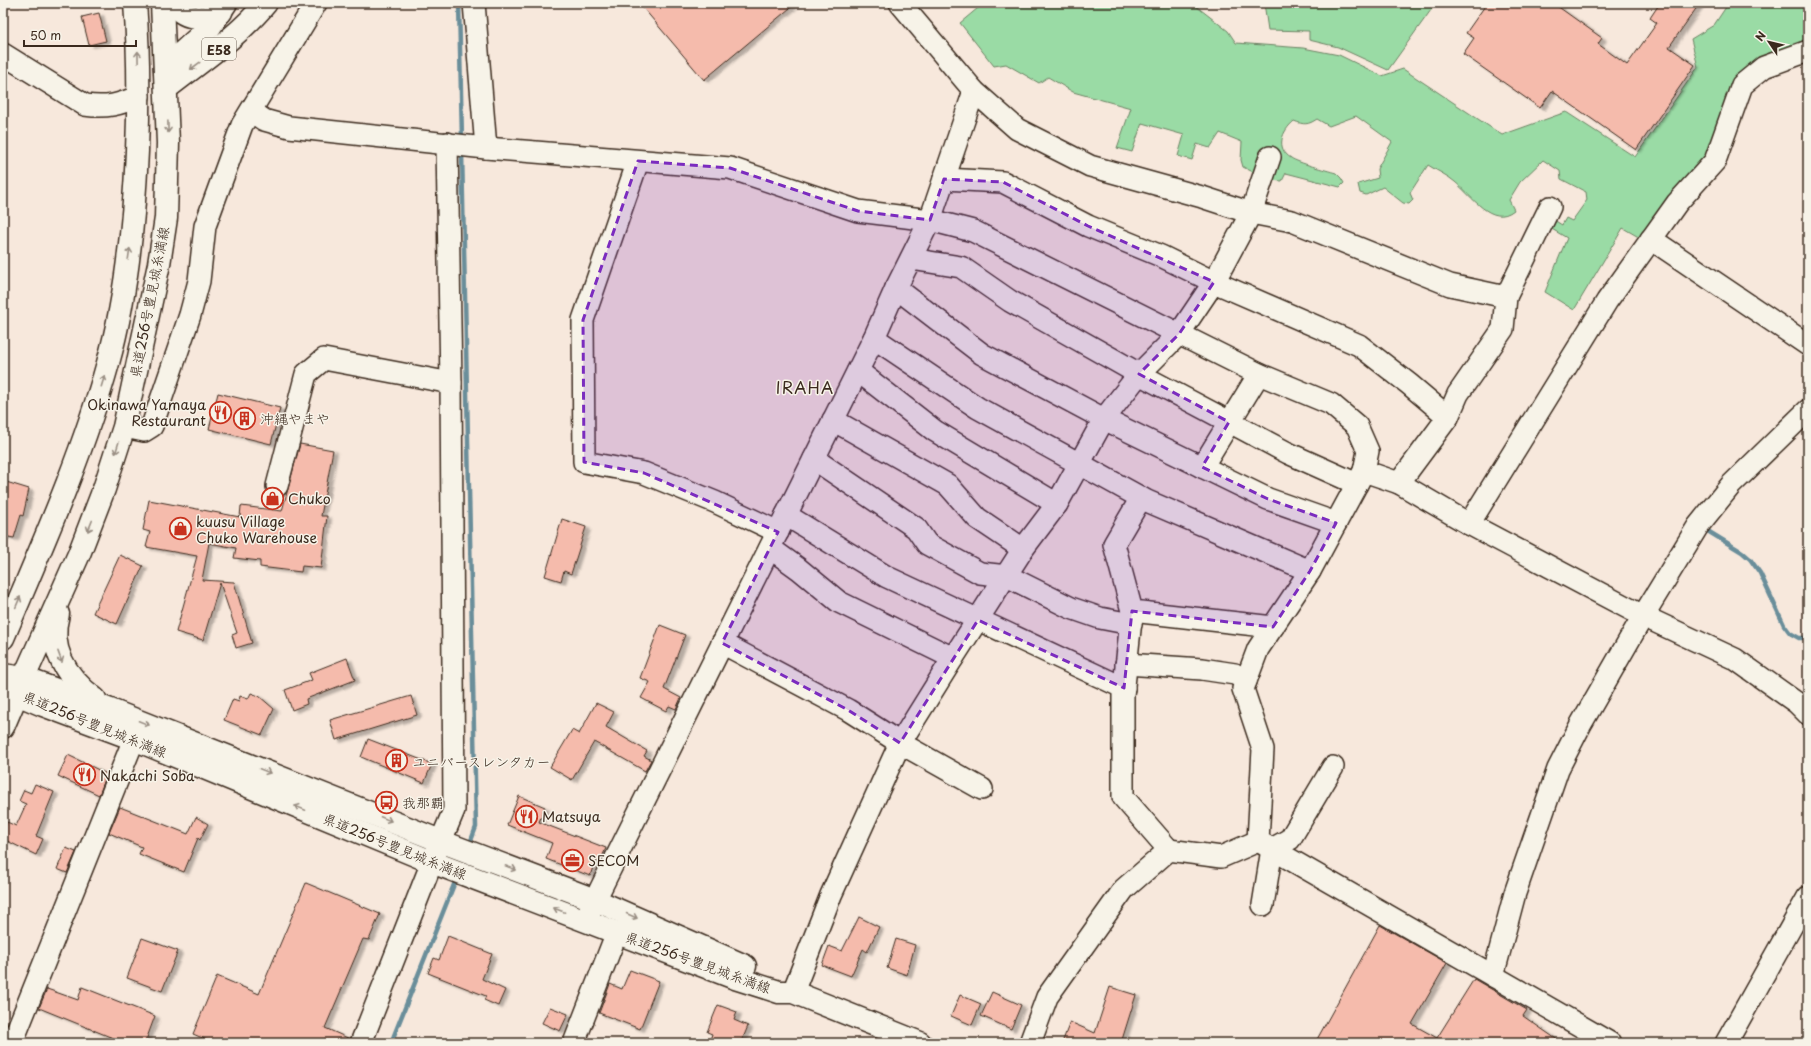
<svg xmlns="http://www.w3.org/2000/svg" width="1811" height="1046" viewBox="0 0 1811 1046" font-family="'Playpen Sans','Klee One',sans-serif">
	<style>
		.green { fill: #9adba5; stroke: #6a8262 }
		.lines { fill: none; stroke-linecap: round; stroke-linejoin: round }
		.stream { stroke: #6a8e9a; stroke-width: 4.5 }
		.building { fill: #f5bbac; stroke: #3b2a1e; filter: url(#shadow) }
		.minor-casing { stroke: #3b2a1e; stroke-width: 24 }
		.major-casing { stroke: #3b2a1e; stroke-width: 25 }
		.highway-casing { stroke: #3b2a1e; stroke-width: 25 }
		.minor { stroke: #f7f3e8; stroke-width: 21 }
		.major { stroke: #f7f3e8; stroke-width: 22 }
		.highway { stroke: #f7f3e8; stroke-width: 22 }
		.oneway { stroke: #998e83 }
		.marked { fill: #7b2cbf; fill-opacity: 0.2; stroke: #7b2cbf; stroke-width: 3; stroke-dasharray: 8 5; stroke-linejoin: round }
		.labels { text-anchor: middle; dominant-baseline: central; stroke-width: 3; stroke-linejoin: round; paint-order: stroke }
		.shield { fill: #f7f3e8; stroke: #73665b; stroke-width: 1 }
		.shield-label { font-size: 13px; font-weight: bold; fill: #3b2a1e }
		.street-label { font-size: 14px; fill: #3b2a1e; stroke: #f7f3e8 }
		.poi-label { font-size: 14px; fill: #3b2a1e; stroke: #f7f3e8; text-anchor: start }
		.quarter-label { font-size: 16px; letter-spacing: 1px; fill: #3b2a1e; stroke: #f7f3e8 }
	</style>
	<defs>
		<filter id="shadow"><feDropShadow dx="4.5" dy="2.5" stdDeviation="1" flood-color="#0004"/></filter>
	</defs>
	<rect width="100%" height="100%" fill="#f7e8dc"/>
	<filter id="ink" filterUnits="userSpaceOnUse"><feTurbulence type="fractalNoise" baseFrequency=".025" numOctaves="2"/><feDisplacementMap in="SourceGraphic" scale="8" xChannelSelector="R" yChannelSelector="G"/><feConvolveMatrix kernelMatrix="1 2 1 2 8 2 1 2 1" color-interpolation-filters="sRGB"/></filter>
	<g filter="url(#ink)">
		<g class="green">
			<path d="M984,3H1192L1228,31L1236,43L1303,48L1339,55L1382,76L1403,69L1502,135L1566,112L1635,157L1698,67L1691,39L1714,25L1726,7L1750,6L1755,3H1808V42L1771,54L1717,143L1642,239L1623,228L1574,310L1545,292L1567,238L1550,228L1554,220L1562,225L1566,218L1572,221L1587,200L1586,192L1561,179L1560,171L1543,160L1520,182L1509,200L1514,210C1492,228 1471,195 1455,182C1447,175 1437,171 1428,165L1410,193L1413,200L1409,204L1403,203L1383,187L1366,195L1360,193L1358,184L1378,178L1377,169L1392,142L1356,116L1329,126L1317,119C1308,125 1304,125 1294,121C1282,131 1275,148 1291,158C1298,163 1326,170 1336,173L1341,178L1344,183L1340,187L1286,173L1282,181L1269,180L1243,167L1241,160L1242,142L1220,133L1210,148L1197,144L1192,160L1178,156L1184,135L1142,123L1132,152L1117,148L1131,108L1073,92L1048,77L1039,83L1006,64L994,66L960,23Z"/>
			<polygon points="1264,3 1436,3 1388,70 1338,47 1309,40 1309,31 1268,30"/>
		</g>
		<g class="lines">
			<g class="stream">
				<polyline points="459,3 462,139"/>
				<polyline points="462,151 476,827 469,846"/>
				<polyline points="1706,530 1742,552 1750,559 1760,573 1784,625 1790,633 1799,638 1808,638"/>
				<polyline points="391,1043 457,877"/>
			</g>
		</g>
		<g class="building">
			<polygon points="639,3 796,3 704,80"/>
			<polygon points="1487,3 1553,3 1602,38 1598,44 1627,65 1657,23 1650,18 1660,3 1700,3 1669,47 1695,65 1636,150 1552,91 1540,108 1463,54 1474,38 1466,33"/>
			<polygon points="99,13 106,41 89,45 82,17"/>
			<polygon points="218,393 280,408 271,444 209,429"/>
			<polygon points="300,444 333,450 321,516 327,516 321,568 302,566 301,572 260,567 260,561 234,558 236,548 209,543 202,580 234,582 252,643 236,648 232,635 237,633 220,583 203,640 176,632 197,556 146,547 150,532 143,530 149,500 240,517 241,506 282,511"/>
			<polygon points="3,481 29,489 23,516 21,515 14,538 3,536"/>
			<polygon points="562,519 586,527 571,574 564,571 561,581 545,576"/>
			<polygon points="120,555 143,566 117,624 93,613"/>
			<polygon points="660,625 685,635 664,689 681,698 676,709 669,706 666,711 641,698 650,682 640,678"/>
			<polygon points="347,658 355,680 306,699 307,704 292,710 285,690 312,680 309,673"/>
			<polygon points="251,693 259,696 274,709 262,735 224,720 233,699 239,701 240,696 248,699"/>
			<polygon points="411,696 417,715 336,740 330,720"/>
			<polygon points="596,703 614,712 606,727 647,751 644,756 651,760 645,771 594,742 572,780 550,767 572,730 579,734"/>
			<polygon points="368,739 432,764 424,783 361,757"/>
			<polygon points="68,755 107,774 99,795 58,776"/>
			<polygon points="35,784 54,792 36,836 43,839 36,855 3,839 3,832 7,822 16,826 26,804 19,801 24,790 31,793"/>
			<polygon points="519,796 545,807 539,822 606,848 600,862 595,861 590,876 546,859 552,843 507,825"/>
			<polygon points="120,807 188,834 196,817 208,824 200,840 198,838 184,872 139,854 142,847 109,833"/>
			<polygon points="66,848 76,852 67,873 57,869"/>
			<polygon points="306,883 380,914 369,940 363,939 325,1028 350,1039 349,1043 214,1043 193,1034 217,976 259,994"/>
			<polygon points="859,917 879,927 867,952 863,949 851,976 822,965 829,946 842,951"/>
			<polygon points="1380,925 1447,963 1412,1024 1437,1038 1474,979 1527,1010 1523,1016 1562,1043 1315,1043"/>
			<polygon points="448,936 492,954 482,979 505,990 498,1006 484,1000 486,996 428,973 434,958 439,960"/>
			<polygon points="142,938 178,951 162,991 127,978"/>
			<polygon points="896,939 915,945 907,975 887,968"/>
			<polygon points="630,970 659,981 640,1029 599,1013 610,984 622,989"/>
			<polygon points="82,987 155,1016 145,1043 125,1043 39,1008 47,989 78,1000"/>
			<polygon points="1110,987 1136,995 1121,1043 1062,1043 1070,1022 1095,1033"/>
			<polygon points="992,992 1021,1005 1011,1029 981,1016"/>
			<polygon points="960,995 981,1004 972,1025 951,1016"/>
			<polygon points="718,1005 737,1012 734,1020 748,1026 741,1043 709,1043 712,1034 707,1032"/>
			<polygon points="550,1007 568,1014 560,1031 542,1023"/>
		</g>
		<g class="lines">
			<defs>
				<g id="minor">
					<polyline points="474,3 486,148"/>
					<polyline points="900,3 974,91 1017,129 1090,166 1202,197 1251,213 1292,221 1450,285 1506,297 1503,329 1458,394 1448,417 1399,483"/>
					<path d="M3,54L85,105C107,108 119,105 139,96"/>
					<polyline points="251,111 264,120 289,127 486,148 730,168 858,211 930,220 973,231 1259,374 1331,404 1357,426 1368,451 1364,471"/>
					<polyline points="638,161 583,320 584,462 644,473 715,502 778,532"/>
					<polyline points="944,179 1003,182 1088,226 1161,256 1214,282 1359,345 1409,384 1448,417"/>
					<polyline points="1651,239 1808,345"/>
					<polyline points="911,259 961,267 1010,301 1139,374 1288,453 1357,484"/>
					<polyline points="896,288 982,354 1104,419 1268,499 1336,523"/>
					<polyline points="1506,297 1550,207"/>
					<polyline points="874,338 978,408 1147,501 1310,571"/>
					<polyline points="858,371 935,431 1057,504"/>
					<polyline points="833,420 948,485 977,518 1023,549"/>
					<polyline points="124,427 144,431 152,426 190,315 199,281 205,226 242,125 316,3"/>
					<polyline points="814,459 916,528 927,544 980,573 1007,576 1071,608 1100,618 1131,624"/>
					<polyline points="1202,467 1259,374"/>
					<polyline points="277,486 306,374 324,359 451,383"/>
					<polyline points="1141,498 1114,544 1132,611 1273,627"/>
					<polyline points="786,515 887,577 1124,688"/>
					<polyline points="1469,524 1607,301 1677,203 1715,161 1742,85 1764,67 1808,51"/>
					<polyline points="770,548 799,569 839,602 953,658"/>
					<polyline points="1132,611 1123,695 1123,797 1169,850"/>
					<polyline points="722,643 848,710 900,743 982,789"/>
					<polyline points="1126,664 1202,669 1235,674 1246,681"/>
					<polyline points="1258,841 1263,749 1243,689 1258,649 1310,571 1364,471 1399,483 1469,524 1643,616 1735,659 1797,703 1808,714"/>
					<polyline points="1258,841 1610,1043"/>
					<polyline points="1263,905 1272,849 1290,839 1333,767"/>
					<polyline points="587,916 874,338 896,288 930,220 974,91"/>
					<polyline points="1493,976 1515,893 1558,769 1581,724 1643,616 1698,526 1731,485 1808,410"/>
					<polyline points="793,992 831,895 900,743 953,658 1023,549 1057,504 1104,419 1139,374 1179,334 1214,282 1251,213 1270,157"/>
					<polyline points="12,1043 134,739"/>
					<polyline points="361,1043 432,862 454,810 451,383 447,143"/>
					<polyline points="574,1043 617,932"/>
					<polyline points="1030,1043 1047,997 1124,889 1169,850 1221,857 1258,841"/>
					<polyline points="1726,1043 1808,897"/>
				</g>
				<g id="major">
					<path d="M58,614C48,649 67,678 95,699"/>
					<path d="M3,638C41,548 82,457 108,363C127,295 134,222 137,151C139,102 139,53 135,3"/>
					<polyline points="3,675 24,678 108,709 448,844 595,900 745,966"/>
					<polyline points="3,684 17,694 43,705 134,739 432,862 735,978 779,992 793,992 920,1043"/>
					<polyline points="18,691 79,554 104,489 124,427 159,264 166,218 168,143 162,3"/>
				</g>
				<g id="highway">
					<path d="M173,3C185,21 203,19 221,12"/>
					<polyline points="165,68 210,27 226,3"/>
					<path d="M167,88C201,61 238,37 266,3"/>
					<polyline points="3,727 17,694"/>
				</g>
			</defs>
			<use href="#minor" class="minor-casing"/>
			<use href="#major" class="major-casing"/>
			<use href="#highway" class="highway-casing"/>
			<use href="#minor" class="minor"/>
			<use href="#major" class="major"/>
			<use href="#highway" class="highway"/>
		</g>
		<defs><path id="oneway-shaft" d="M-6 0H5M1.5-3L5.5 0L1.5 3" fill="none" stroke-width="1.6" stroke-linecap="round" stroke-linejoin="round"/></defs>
		<g class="oneway">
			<use href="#oneway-shaft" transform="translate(138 57) rotate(-91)"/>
			<use href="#oneway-shaft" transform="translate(195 66) rotate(143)"/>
			<use href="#oneway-shaft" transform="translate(168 127) rotate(89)"/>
			<use href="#oneway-shaft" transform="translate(129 254) rotate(-82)"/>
			<use href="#oneway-shaft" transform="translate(103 381) rotate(-73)"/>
			<use href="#oneway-shaft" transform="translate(117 448) rotate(107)"/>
			<use href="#oneway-shaft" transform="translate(90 526) rotate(112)"/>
			<use href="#oneway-shaft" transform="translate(18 602) rotate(-67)"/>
			<use href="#oneway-shaft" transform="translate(60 657) rotate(70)"/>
			<use href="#oneway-shaft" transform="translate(144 723) rotate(22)"/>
			<use href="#oneway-shaft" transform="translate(265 771) rotate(22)"/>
			<use href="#oneway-shaft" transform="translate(300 808) rotate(-158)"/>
			<use href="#oneway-shaft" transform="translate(386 819) rotate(22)"/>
			<use href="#oneway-shaft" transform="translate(511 868) rotate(21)"/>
			<use href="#oneway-shaft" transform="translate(559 910) rotate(-159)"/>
			<use href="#oneway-shaft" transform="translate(632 916) rotate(24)"/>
		</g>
	</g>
	<path class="marked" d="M638,161L730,168L858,211L930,220L944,179L1003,182L1088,226L1214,282L1179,334L1139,374L1229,422L1202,467L1268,499L1336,523L1310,571L1273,627L1132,611L1124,688L978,620L900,743L848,710L722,643L778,532L644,473L584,462L583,320Z"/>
	<defs>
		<symbol id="restaurant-ring" viewBox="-11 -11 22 22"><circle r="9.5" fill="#f7f3e8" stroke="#c8321e" stroke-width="1.5"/><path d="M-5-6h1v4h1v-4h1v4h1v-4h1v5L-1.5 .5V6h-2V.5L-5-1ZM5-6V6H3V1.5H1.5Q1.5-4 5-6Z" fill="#c8321e"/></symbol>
		<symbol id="building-ring" viewBox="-11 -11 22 22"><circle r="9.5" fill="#f7f3e8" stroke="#c8321e" stroke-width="1.5"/><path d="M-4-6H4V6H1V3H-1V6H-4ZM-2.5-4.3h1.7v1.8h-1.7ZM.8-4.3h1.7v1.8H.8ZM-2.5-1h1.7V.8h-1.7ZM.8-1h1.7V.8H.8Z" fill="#c8321e"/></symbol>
		<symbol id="shop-ring" viewBox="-11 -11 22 22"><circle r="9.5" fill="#f7f3e8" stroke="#c8321e" stroke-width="1.5"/><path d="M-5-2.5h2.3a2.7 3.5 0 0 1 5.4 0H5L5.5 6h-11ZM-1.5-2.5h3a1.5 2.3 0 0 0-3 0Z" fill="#c8321e"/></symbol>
		<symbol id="bus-ring" viewBox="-11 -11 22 22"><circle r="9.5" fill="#f7f3e8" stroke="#c8321e" stroke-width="1.5"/><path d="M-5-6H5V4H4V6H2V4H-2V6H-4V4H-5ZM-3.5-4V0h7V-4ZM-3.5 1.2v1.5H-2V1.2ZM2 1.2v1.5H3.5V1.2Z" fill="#c8321e"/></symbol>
		<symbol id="office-ring" viewBox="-11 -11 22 22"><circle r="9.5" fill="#f7f3e8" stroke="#c8321e" stroke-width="1.5"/><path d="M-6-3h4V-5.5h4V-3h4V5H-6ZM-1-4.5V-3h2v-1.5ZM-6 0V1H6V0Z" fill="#c8321e"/></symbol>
	</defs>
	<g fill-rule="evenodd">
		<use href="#restaurant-ring" x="208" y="400" width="25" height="25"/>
		<use href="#building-ring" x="232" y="406" width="25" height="25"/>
		<use href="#shop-ring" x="260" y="486" width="25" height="25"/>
		<use href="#shop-ring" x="168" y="516" width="25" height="25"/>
		<use href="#building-ring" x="384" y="748" width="25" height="25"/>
		<use href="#restaurant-ring" x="72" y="762" width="25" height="25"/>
		<use href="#bus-ring" x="374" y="790" width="25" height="25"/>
		<use href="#restaurant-ring" x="514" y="804" width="25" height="25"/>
		<use href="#office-ring" x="560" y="848" width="25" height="25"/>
	</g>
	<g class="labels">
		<rect class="shield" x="202" y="38" width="34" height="22" rx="3"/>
		<g class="shield-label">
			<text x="219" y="49">E58</text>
		</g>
		<g class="street-label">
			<text transform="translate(149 302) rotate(-79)">県道256号豊見城糸満線</text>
			<text transform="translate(95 724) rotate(22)">県道256号豊見城糸満線</text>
			<text transform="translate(395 846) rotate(22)">県道256号豊見城糸満線</text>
			<text transform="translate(698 962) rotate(20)">県道256号豊見城糸満線</text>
		</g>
		<g class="poi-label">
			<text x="206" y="404" text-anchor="end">Okinawa Yamaya<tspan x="206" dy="16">Restaurant</tspan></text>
			<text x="260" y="418">沖縄やまや</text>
			<text x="288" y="498">Chuko</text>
			<text x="196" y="521">kuusu Village<tspan x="196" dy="16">Chuko Warehouse</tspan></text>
			<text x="412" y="761">ユニバースレンタカー</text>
			<text x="100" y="775">Nakachi Soba</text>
			<text x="402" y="802">我那覇</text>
			<text x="542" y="816">Matsuya</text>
			<text x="588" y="860">SECOM</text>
		</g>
		<g class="quarter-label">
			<text x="805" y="387">IRAHA</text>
		</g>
	</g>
	<rect width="1811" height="1046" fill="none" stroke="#f7f3e8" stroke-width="16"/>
	<rect x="8" y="8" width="1795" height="1030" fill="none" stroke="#3b2a1e" stroke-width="1.5" filter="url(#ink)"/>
	<g transform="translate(1769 42) rotate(305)" stroke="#f7f3e8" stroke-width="3" paint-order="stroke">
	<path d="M0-3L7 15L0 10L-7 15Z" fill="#3b2a1e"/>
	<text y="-6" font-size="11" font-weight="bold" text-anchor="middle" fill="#3b2a1e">N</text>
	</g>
	<path d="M24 40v6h112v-6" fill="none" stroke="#3b2a1e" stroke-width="2"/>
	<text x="30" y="40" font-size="12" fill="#3b2a1e" stroke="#f7f3e8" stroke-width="3" paint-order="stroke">50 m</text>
</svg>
